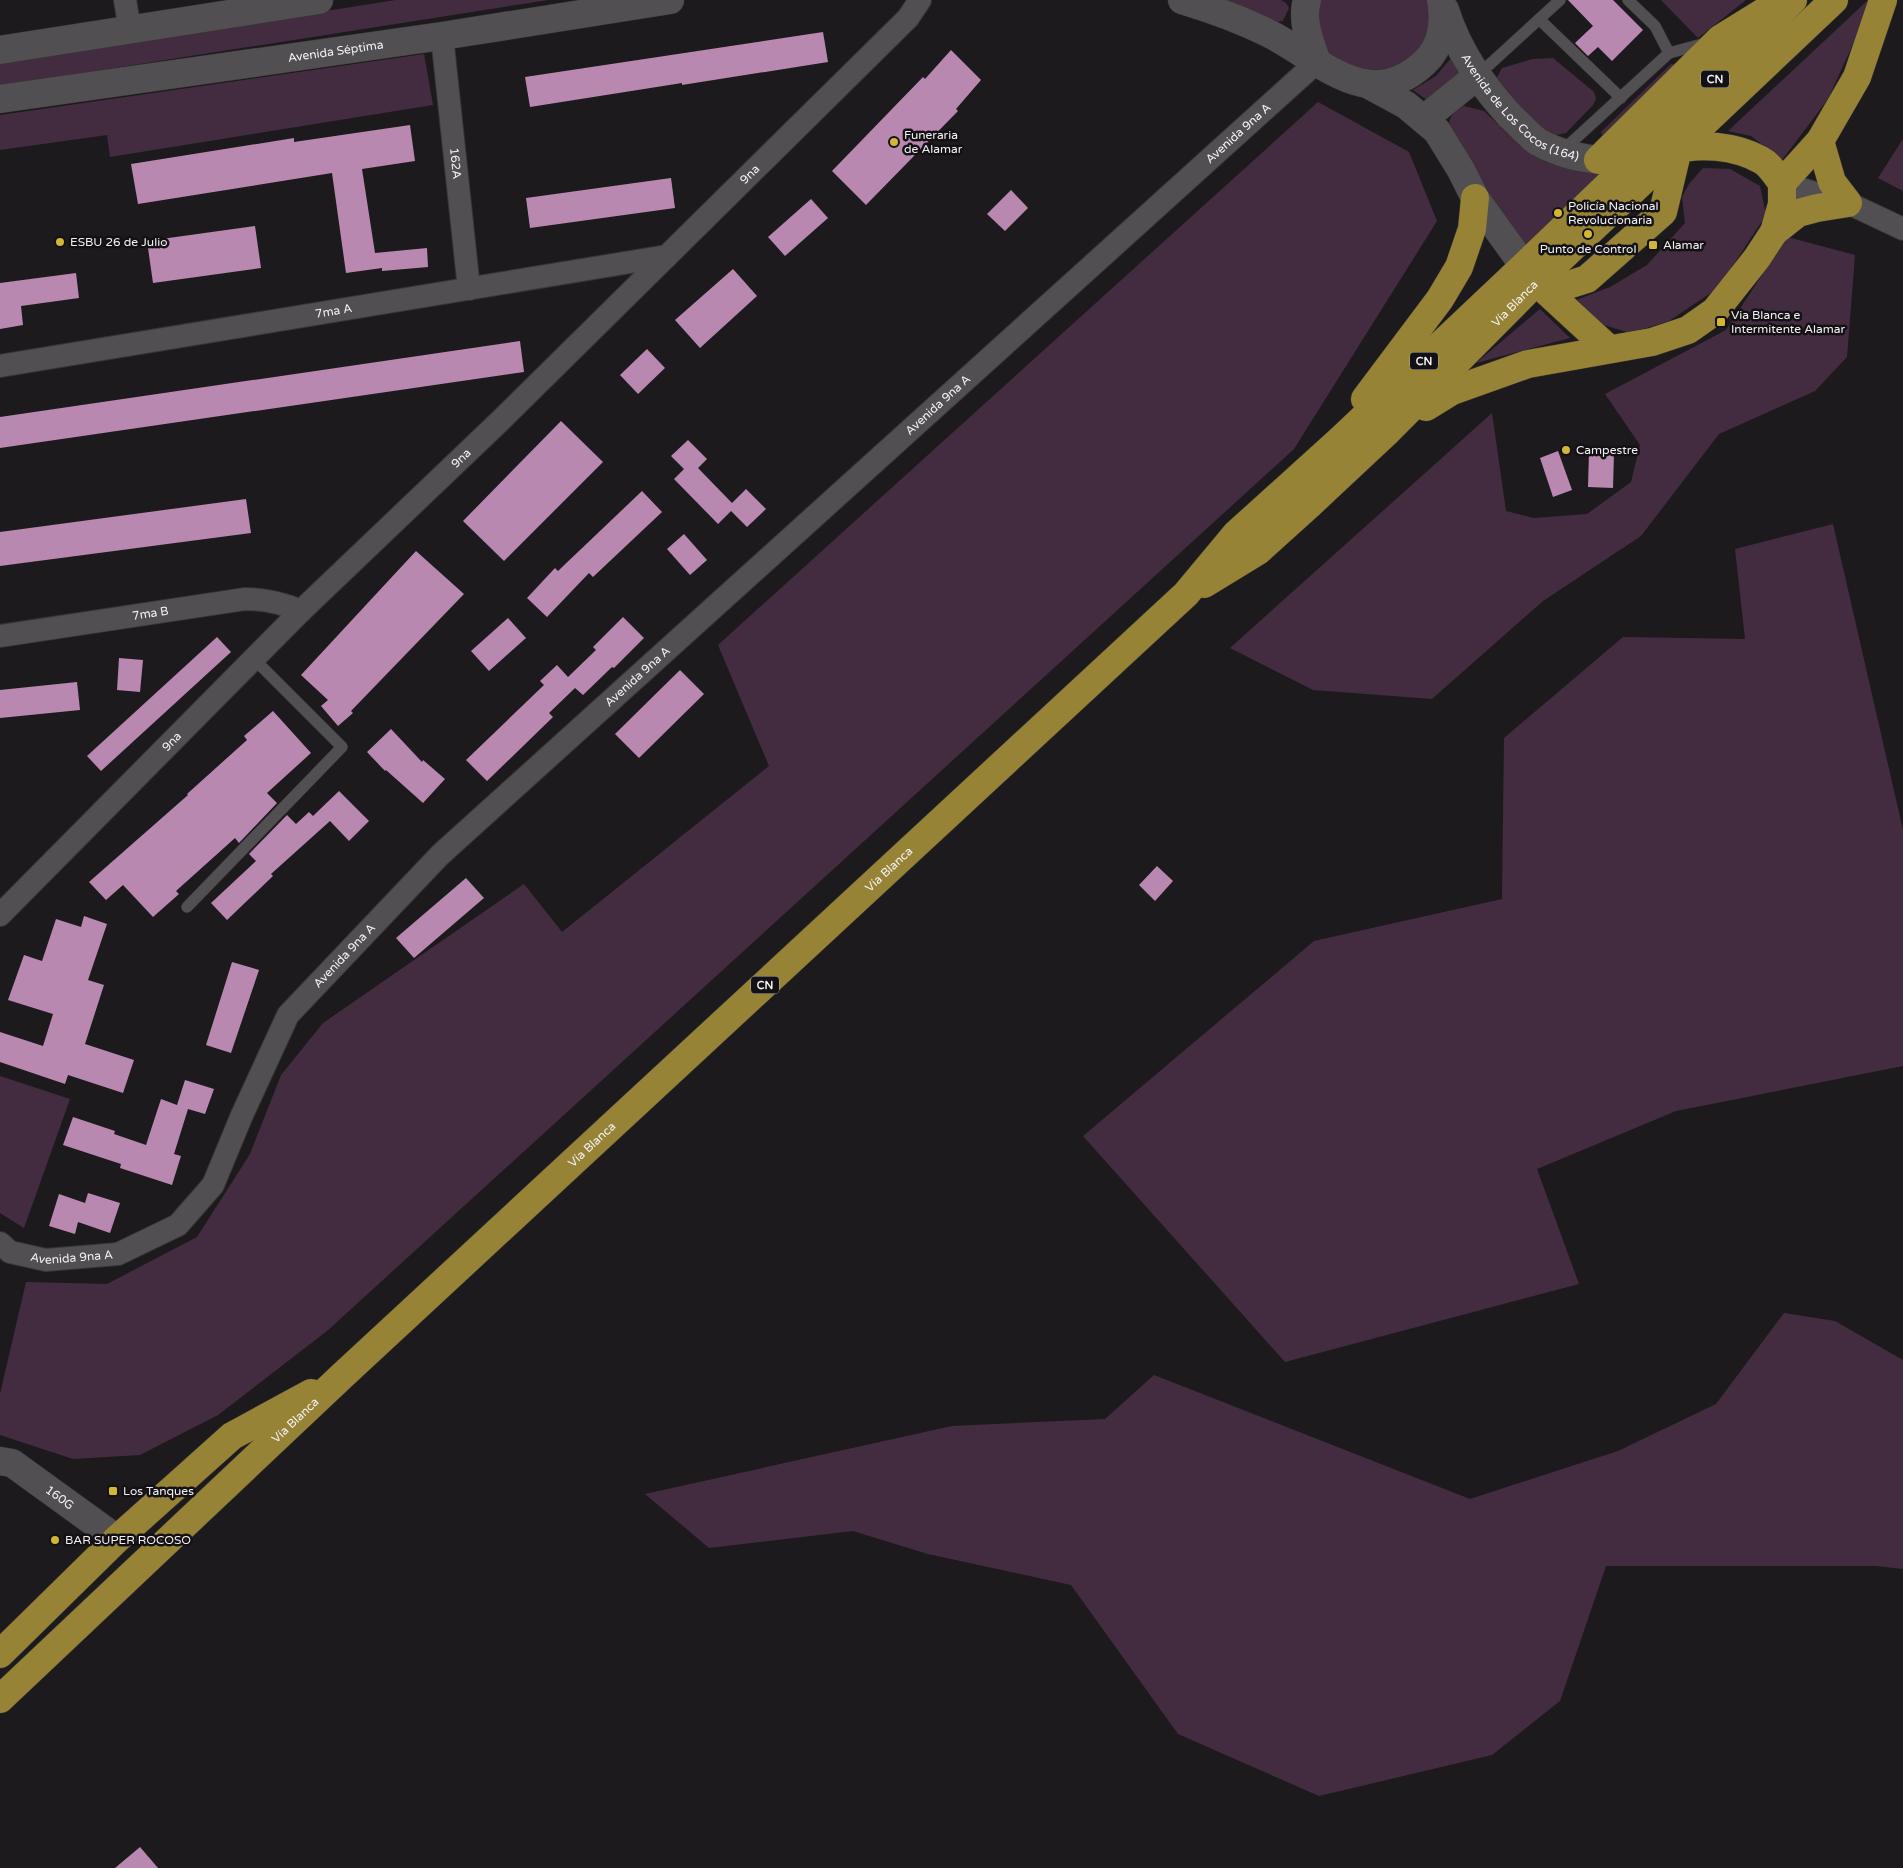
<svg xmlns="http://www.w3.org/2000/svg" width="1903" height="1868" viewBox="0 0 1903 1868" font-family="'Varela Round',sans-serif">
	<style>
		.green { fill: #442c40 }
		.building { fill: #b988b1 }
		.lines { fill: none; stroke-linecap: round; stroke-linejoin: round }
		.lane-casing { stroke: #373536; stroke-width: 12 }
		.street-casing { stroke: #373536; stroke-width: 24 }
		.secondary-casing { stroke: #373536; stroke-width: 29 }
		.highway-casing { stroke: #373536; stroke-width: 29 }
		.lane { stroke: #524f52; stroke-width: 11 }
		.street { stroke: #524f52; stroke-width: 22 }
		.secondary { stroke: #524f52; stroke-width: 28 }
		.highway { stroke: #968335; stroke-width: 28 }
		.poi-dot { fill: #d4b635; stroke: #141114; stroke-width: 2 }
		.labels { text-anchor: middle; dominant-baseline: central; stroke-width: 5; stroke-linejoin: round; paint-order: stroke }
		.shield { fill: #141114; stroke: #b0aeb0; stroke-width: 1 }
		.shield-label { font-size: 11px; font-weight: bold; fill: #f3f1f3 }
		.street-label { font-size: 12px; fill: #f3f1f3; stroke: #141114 }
		.poi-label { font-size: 12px; fill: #f3f1f3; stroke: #141114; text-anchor: start }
	</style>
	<rect width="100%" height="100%" fill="#1d1a1d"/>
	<g class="green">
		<polygon points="396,0 548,0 0,86 0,62"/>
		<polygon points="1228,0 1281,0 1286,3 1289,8 1283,21 1275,22"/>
		<polygon points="1317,0 1427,0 1429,17 1427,31 1422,45 1413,57 1400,66 1372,74 1331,57 1322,45"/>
		<polygon points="1661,0 1746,0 1698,38"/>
		<polygon points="1868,0 1873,0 1828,99 1782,160 1751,136 1728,131"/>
		<polygon points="424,54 433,105 110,157 107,135 0,150 0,115"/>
		<polygon points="1451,58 1462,76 1427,100 1413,90 1436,76"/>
		<polygon points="1553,58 1594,92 1596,99 1593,105 1566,133 1551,136 1539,129 1496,79 1502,68 1533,59"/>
		<polygon points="1671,64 1679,65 1605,141 1601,132"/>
		<polygon points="1318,102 1409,152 1437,221 1294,449 327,1331 218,1415 140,1455 73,1459 0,1435 0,1394 26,1282 107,1284 197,1237 250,1154 281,1075 323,1023 524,884 562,932 769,766 718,645"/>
		<path d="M1464,106L1484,111L1520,146L1544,161L1581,172L1605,173L1532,243L1526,245L1520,243L1451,137C1447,122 1449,113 1464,106Z"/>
		<polygon points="1903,139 1903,191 1878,178"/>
		<polygon points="1703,168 1730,169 1760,186 1766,215 1718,288 1669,321 1630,333 1604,325 1576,300 1610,287 1647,265 1685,223 1682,197 1689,184"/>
		<polygon points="1787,237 1855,255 1847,357 1815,391 1719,434 1641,536 1543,601 1432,699 1313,690 1230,648 1492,413 1506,511 1534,518 1587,514 1631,482 1640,445 1605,394 1726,330"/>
		<polygon points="1540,309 1570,338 1476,363"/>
		<polygon points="1833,524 1903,830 1903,1066 1676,1111 1537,1169 1579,1284 1285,1362 1083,1136 1314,941 1502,899 1504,738 1623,637 1745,639 1735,549"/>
		<polygon points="0,1076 70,1099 24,1228 0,1213"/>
		<polygon points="1784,1313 1835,1321 1903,1360 1903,1569 1876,1566 1606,1566 1560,1701 1492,1755 1319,1796 1178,1734 1071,1585 928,1554 853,1531 709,1548 645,1494 952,1426 1105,1419 1154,1375 1470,1499 1618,1451 1716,1404"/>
	</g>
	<g class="building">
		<polygon points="1568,0 1613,0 1643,30 1612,61 1598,47 1588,56 1575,43 1593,26"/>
		<polygon points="823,32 828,62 682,85 682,83 530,107 525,77"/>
		<polygon points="951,50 981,80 956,109 958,111 866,205 832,171 923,77 925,79"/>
		<polygon points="410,125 415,161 362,169 375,253 427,248 428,267 382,271 382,268 346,273 332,173 138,204 131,164 294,138 294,142"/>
		<polygon points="671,178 675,208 530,228 526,198"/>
		<polygon points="1011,190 1028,208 1005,231 987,214"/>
		<polygon points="811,199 828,218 785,256 768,237"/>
		<polygon points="255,226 261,268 153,283 147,241"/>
		<polygon points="733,269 757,296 700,348 675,320"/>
		<polygon points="76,273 79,298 21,306 23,325 0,329 0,283"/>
		<polygon points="520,341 524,372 0,448 0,417"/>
		<polygon points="647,349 665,368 638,394 620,375"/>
		<polygon points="561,421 603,462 504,561 463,521"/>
		<polygon points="688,440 707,459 698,468 732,503 746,489 766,509 747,527 731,511 718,524 674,479 684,469 671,456"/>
		<polygon points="1558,451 1572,490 1553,497 1540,458"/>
		<polygon points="1589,452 1614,453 1613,488 1588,487"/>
		<polygon points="642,491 662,512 593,577 589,573 547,617 527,598 555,568 558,571"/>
		<polygon points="246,499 251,533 0,566 0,532"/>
		<polygon points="684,534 707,560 690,575 667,549"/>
		<polygon points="416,551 464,594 351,711 353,713 338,726 321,706 328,700 301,675"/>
		<polygon points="623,617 644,638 614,668 612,667 583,695 575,688 549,713 553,717 487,781 466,760 544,685 540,681 557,665 568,677 596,650 593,647"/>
		<polygon points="508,618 526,638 489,671 471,651"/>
		<polygon points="217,637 231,652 101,771 87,756"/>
		<polygon points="119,658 143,660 140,692 117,690"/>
		<polygon points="680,670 704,694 639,758 615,734"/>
		<polygon points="77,682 80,710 0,718 0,690"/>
		<polygon points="273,711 311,753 267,793 277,803 239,843 235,838 176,891 179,894 153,917 123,885 106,900 89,882 188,795 187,794 247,740 244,736"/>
		<polygon points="391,729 422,762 423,760 445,779 423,803 386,770 385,771 367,752"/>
		<polygon points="339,791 369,821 349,841 330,821 271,874 273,876 227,920 211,903 256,861 249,854 287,815 296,824 309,812 313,816"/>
		<polygon points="1157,866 1173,881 1155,901 1139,885"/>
		<polygon points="466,878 484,898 414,958 396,938"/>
		<polygon points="84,916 107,924 88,980 104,985 85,1044 134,1060 123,1093 68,1075 65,1084 0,1062 0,1032 43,1046 53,1014 8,1000 24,955 42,961 56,919 81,927"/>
		<polygon points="232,962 259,970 231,1053 206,1045"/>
		<polygon points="185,1080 214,1089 205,1114 188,1109 174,1154 181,1156 172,1185 120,1168 121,1164 63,1145 73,1117 115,1131 114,1134 146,1145 161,1099 177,1105"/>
		<polygon points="88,1193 120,1203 110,1233 78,1222 75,1234 49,1226 59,1194 85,1203"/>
		<polygon points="140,1847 158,1868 115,1868"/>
	</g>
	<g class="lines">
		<defs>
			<g id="lane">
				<polyline points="1628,0 1655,26 1669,53"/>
				<polyline points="1539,19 1621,98"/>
				<polyline points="1477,76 1560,0"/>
				<polyline points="1562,151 1669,53 1706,43"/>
				<polyline points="187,907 342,747 254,659"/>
			</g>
			<g id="street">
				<polyline points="125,0 130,30"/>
				<path id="s1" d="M442,36L469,289"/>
				<polyline points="1782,183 1848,203 1903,229"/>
				<path id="s2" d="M0,366L667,256"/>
				<path id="s3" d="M0,636L245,599C266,599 282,603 301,611"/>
				<path id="s4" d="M0,915L301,611L500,421L908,18L920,0"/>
				<path id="s5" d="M0,1243L10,1252L46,1260L118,1254L178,1225L213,1185L242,1115L288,1015L440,855L1317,62"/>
			</g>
			<g id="secondary">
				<path d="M1182,0C1212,9 1240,19 1268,33C1320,59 1368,115 1424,63C1442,47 1445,22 1441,0"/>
				<path d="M1307,0C1301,21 1310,42 1317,62"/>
				<path id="s6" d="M1445,10C1458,51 1481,84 1510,116C1519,124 1528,135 1538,142C1564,156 1594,162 1623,159"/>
				<polyline points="0,50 319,0"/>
				<polyline points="1369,85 1406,105 1437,131 1461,170 1475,198 1524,266"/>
				<path id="s7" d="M0,99L442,36L670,0"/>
				<polyline points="1424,119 1477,76"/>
				<path id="s8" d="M0,1461L12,1463L117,1539"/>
			</g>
			<g id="highway">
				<path d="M1672,151C1699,142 1736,146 1761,160C1769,164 1776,175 1782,183"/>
				<polyline points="1598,160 1720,39 1770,8"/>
				<polyline points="1774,232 1782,204 1782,183 1820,141 1857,77 1883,0"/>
				<polyline points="1533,279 1609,349"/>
				<polyline points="1535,283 1565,286 1587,279 1663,212 1678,149"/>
				<polyline points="1365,399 1440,299 1459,267 1472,229 1475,198"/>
				<polyline points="1426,407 1452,391 1528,364 1652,342 1688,330 1715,311 1757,258 1774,232 1798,213 1817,208 1848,203 1832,182 1820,141"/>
				<path id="s9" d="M1204,584L1258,551L1310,504L1388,431L1535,283L1834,0"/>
				<polyline points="0,1654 117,1539 232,1436 311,1393"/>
				<path id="s10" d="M0,1699L343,1375L1186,594L1236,534L1340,440L1524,266L1637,157L1793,0"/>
			</g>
		</defs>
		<use href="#lane" class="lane-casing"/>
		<use href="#street" class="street-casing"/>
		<use href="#secondary" class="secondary-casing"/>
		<use href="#highway" class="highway-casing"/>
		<use href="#lane" class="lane"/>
		<use href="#street" class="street"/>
		<use href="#secondary" class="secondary"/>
		<use href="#highway" class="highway"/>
	</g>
	<g class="poi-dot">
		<circle cx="894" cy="142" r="5"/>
		<circle cx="1558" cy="213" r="5"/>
		<circle cx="1588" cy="234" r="5"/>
		<circle cx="60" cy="242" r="5"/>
		<rect x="1648" y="240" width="10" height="10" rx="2.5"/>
		<rect x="1716" y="317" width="10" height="10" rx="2.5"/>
		<circle cx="1566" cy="450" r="5"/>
		<rect x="108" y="1486" width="10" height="10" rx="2.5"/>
		<circle cx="55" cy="1540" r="5"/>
	</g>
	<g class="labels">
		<g class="shield">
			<rect x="1701" y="70.5" width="28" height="17" rx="4"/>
			<rect x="1410" y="352.5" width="28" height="17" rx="4"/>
			<rect x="751" y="976.5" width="28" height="17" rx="4"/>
		</g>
		<g class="shield-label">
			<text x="1715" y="79">CN</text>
			<text x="1424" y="361">CN</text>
			<text x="765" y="985">CN</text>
		</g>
		<g class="street-label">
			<text stroke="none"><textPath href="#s7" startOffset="339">Avenida Séptima</textPath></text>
			<text stroke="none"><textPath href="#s6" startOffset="128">Avenida de Los Cocos (164)</textPath></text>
			<text stroke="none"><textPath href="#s5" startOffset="1725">Avenida 9na A</textPath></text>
			<text stroke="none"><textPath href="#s1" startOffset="128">162A</textPath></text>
			<text stroke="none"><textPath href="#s4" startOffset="1054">9na</textPath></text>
			<text stroke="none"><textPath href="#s9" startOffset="420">Vía Blanca</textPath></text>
			<text stroke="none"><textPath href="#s2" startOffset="338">7ma A</textPath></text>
			<text stroke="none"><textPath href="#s5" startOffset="1320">Avenida 9na A</textPath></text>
			<text stroke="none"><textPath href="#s4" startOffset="649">9na</textPath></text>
			<text stroke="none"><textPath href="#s3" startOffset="152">7ma B</textPath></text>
			<text stroke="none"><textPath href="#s5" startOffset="915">Avenida 9na A</textPath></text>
			<text stroke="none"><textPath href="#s4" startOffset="244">9na</textPath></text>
			<text stroke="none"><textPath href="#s10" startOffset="1216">Vía Blanca</textPath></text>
			<text stroke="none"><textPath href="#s5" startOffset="510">Avenida 9na A</textPath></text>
			<text stroke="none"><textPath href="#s10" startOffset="811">Vía Blanca</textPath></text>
			<text stroke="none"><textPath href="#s5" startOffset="76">Avenida 9na A</textPath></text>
			<text stroke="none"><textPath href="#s10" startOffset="406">Vía Blanca</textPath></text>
			<text stroke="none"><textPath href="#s8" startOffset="71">160G</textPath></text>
		</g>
		<g class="poi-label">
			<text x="904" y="135">Funeraria<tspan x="904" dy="14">de Alamar</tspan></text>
			<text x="1568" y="206">Policía Nacional<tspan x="1568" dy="14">Revolucionaria</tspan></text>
			<text x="70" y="242">ESBU 26 de Julio</text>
			<text x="1663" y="245">Alamar</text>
			<text x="1588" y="249" text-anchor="middle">Punto de Control</text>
			<text x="1731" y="315">Via Blanca e<tspan x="1731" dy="14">Intermitente Alamar</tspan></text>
			<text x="1576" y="450">Campestre</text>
			<text x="123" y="1491">Los Tanques</text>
			<text x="65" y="1540">BAR SUPER ROCOSO</text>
		</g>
	</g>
</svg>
